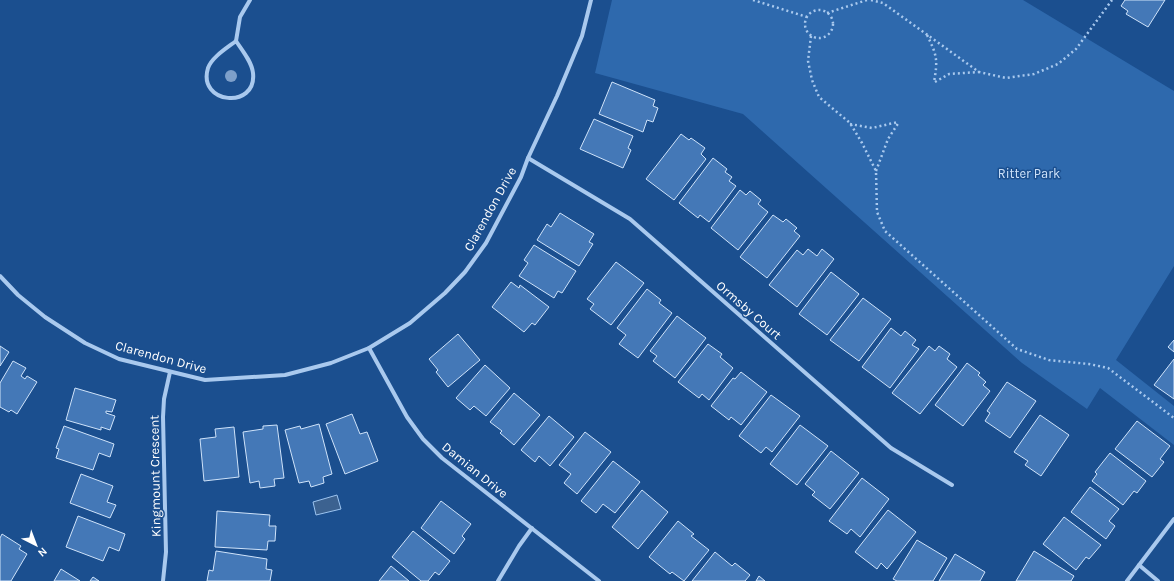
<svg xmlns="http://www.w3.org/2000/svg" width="1174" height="581" viewBox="0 0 1174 581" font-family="Karla,sans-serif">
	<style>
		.green { fill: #2e69ad }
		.water { fill: #3c6290; stroke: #9cc4f0 }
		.building { fill: #4478b7; stroke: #cfe3fa }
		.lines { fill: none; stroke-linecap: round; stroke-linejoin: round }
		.path { stroke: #a9c9ee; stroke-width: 2.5; stroke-dasharray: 2 3; stroke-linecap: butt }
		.minor { stroke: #a9c9ee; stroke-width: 4 }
		.tree { fill: #7ea0ca }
		.labels { text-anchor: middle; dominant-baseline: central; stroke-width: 3; stroke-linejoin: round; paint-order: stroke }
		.park-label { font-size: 13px; fill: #cfe3fa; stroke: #1b4f8f }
		.street-label { font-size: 13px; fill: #fff; stroke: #1b4f8f }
	</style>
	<rect width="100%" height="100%" fill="#1b4f8f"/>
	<polygon class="green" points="612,0 1023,0 1174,91 1174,266 1116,360 1174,406 1174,445 1100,388 1087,409 1022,363 743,114 595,73"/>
	<polygon class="water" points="337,495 341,509 316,515 313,502"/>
	<g class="building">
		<polygon points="1125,0 1165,0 1148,27 1126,14 1128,11 1121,6"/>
		<polygon points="612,82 655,100 653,106 658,108 653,122 647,120 643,132 599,114"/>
		<polygon points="594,119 633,136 628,148 631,150 623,168 580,149"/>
		<polygon points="681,134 689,140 691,138 705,148 701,154 706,159 674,200 646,179"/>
		<polygon points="713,158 727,169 725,172 732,177 729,181 736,186 709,222 700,215 698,218 679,203"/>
		<polygon points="740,190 746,195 750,191 761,200 758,204 768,212 738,250 711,228"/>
		<polygon points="560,213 594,234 589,242 593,244 579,266 537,240 547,224 551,227"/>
		<polygon points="773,215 783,222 786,219 797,228 794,231 800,236 767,278 740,257"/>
		<polygon points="534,245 576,271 562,293 558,291 554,298 519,276 528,263 524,260"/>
		<polygon points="808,249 817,256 822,249 834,259 797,307 769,285 797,250 803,255"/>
		<polygon points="616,262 644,283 611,325 590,309 594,304 587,299"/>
		<polygon points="831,272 859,294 827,335 799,314"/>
		<polygon points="511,282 519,288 520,285 549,307 535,325 532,323 524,332 492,307"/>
		<polygon points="647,289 661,300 659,303 672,313 638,358 619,344 626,335 617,328"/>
		<polygon points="863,298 891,319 859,361 830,340"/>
		<polygon points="677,316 706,338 675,378 653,361 657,356 650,351"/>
		<polygon points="891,328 901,336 905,331 916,340 912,345 919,349 890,388 862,367"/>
		<polygon points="458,334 480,360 448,387 436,372 438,370 429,359"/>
		<polygon points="1174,340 1174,352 1168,347"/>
		<polygon points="708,344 722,354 720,357 733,368 709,400 702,394 699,398 678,382"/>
		<polygon points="0,346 9,352 0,366"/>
		<polygon points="929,346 935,351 939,346 950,354 947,359 957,367 920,414 892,393"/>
		<polygon points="1174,359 1174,399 1154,385"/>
		<polygon points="13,361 26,368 21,376 25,379 27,376 37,382 17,414 11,410 9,412 0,407 0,383"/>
		<polygon points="967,363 980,373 978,375 986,382 983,385 990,391 963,426 935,405"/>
		<polygon points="485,365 510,388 486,416 474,406 470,410 456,398"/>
		<polygon points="741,372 767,392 741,425 731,417 729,420 711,406 733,378 735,379"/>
		<polygon points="1007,382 1036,401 1010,438 985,421 990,413 987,411"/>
		<polygon points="75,388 116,400 112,412 106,411 106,413 115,416 110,430 101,427 101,430 66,420"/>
		<polygon points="514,393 540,415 514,445 500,433 502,431 490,422"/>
		<polygon points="771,395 800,416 772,452 766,447 761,453 739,436"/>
		<polygon points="352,414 360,434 367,432 378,461 345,474 326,424"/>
		<polygon points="1040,415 1069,435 1041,476 1025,465 1028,461 1014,452"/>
		<polygon points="549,416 574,437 550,466 539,456 535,462 521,450"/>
		<polygon points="1137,421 1170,446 1160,459 1164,462 1152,477 1115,449"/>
		<polygon points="319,424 332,474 323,477 324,483 311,487 309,481 299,483 285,430 300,426 301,429"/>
		<polygon points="277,425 284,478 274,479 275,486 260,488 259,481 250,483 243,432 263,429 263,426"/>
		<polygon points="800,425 828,446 797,485 770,464"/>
		<polygon points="64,426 114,444 110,457 99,453 93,470 56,458 59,449 56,448"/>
		<polygon points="234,427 239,477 204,481 200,439 216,437 215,429"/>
		<polygon points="585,432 611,452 577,494 564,483 571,474 559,465"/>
		<polygon points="831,451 859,473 830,509 812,495 815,492 805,484"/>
		<polygon points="1110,453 1146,481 1137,493 1134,491 1123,505 1092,481 1097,474 1095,472"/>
		<polygon points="613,461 640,482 615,513 603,504 596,513 581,501"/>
		<polygon points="81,474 113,486 107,502 116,505 110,518 70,503"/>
		<polygon points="862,478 889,499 860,537 851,529 847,534 829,521"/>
		<polygon points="1090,487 1119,509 1109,521 1115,526 1106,539 1071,512"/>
		<polygon points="642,490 668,512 638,549 612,527"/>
		<polygon points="441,501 471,524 462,536 465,539 454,554 421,528"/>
		<polygon points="888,510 916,532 887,569 881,563 877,569 855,552"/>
		<polygon points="217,511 270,515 269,526 276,526 275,541 268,541 267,550 215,547"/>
		<polygon points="78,516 125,534 119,551 109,547 103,561 66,547"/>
		<polygon points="1064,517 1101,545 1089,559 1086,557 1076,570 1043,544"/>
		<polygon points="678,521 694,534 691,536 709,550 684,581 672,572 670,574 649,557"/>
		<polygon points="413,531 450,561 439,575 435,572 428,581 421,581 392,557"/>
		<polygon points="2,534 21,546 19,549 27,554 11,581 0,581 0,538"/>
		<polygon points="917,540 947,558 933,581 897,581 893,579"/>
		<polygon points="216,551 267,559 266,569 272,570 270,581 207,581 209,570 213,571"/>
		<polygon points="1034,551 1074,576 1071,581 1016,581"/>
		<polygon points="715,552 732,566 735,563 750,575 745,581 692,581"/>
		<polygon points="955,554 985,572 980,581 939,581"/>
		<polygon points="391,566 409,581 379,581"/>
		<polygon points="61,569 80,581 54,581"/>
		<polygon points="759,576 765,581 756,581"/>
		<polygon points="93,577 99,581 90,581"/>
	</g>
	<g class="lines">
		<g class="path">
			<polyline points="753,0 807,17"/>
			<polyline points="871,0 883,3 979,72 1006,78 1034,74 1058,64 1076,49 1112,0"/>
			<circle cx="819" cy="24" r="14"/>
			<polyline points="827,13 867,0"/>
			<path d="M927,35C937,55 938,60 934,82"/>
			<polyline points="811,36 808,61 812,80 819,97 850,123 862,143 876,171 877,212 885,231 1017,349 1049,360 1089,364 1108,368 1174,418"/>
			<polyline points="935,82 949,74 979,72"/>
			<polyline points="850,124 872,128 898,122"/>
			<polyline points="876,171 888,139 899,122"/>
		</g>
		<g class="minor">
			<path d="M236,41C242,50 252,62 253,73C257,110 197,104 208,68C212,57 227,48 236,41Z"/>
			<polyline points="236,41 240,17 250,0"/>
			<polyline points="528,158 630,219 891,448 952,485"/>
			<polyline points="0,276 18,295 45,317 85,343 119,359 205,380 285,375 331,363 369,348 410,323 445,293 465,272 486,243 521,177 528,158 557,96 582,36 591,0"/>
			<polyline points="369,348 407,417 423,439 442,458 599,581"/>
			<polyline points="1139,565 1158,581"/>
			<polyline points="163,581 166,552 163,417 164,399 170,372"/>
			<polyline points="498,581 519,546 532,528"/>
			<polyline points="1127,581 1174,519"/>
		</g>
	</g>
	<circle class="tree" cx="231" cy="76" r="6"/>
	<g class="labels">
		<g class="park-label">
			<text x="1029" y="173">Ritter Park</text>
		</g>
		<g class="street-label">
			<text transform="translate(490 209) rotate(-61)">Clarendon Drive</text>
			<text transform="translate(749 310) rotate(41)">Ormsby Court</text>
			<text transform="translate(161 357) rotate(15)">Clarendon Drive</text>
			<text transform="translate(475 470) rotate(39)">Damian Drive</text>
			<text transform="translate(155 476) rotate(-91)">Kingmount Crescent</text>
		</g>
	</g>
	<g transform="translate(36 545) rotate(138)" stroke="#1b4f8f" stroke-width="3" paint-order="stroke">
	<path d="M0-3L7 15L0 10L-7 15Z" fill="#ffffff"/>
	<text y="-6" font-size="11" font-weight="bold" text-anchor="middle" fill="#ffffff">N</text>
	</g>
</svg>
